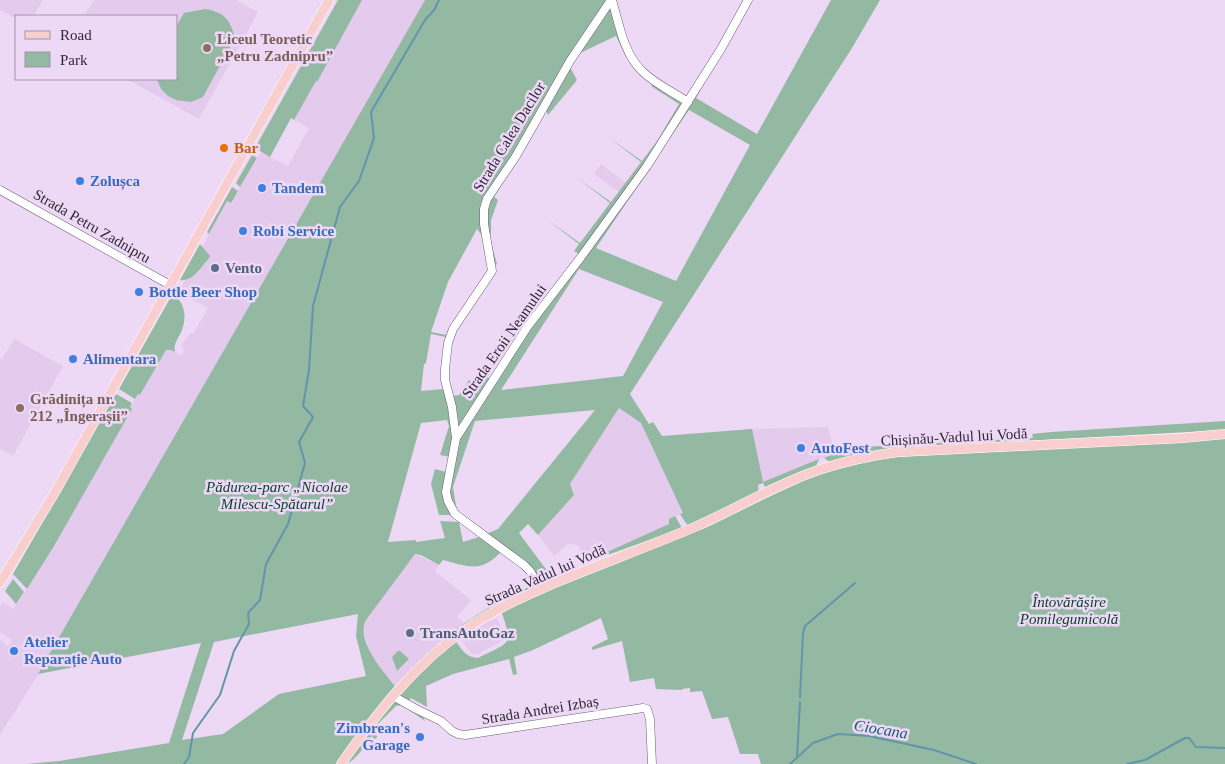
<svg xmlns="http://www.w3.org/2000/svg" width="1225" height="764" viewBox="0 0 1225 764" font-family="Georgia,serif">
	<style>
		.built { fill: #e4cbee }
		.green { fill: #94b9a3; fill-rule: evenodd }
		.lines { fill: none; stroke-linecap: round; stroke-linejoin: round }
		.stream { stroke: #6295ab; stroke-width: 2 }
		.minor-casing { stroke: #6e5d76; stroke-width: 9 }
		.major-casing { stroke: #fff; stroke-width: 10 }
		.minor { stroke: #fff; stroke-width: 8 }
		.major { stroke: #f8cecf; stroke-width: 9 }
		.education-dot { fill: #8d6e63; stroke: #edd9f6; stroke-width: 2 }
		.food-dot { fill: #e8710a; stroke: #edd9f6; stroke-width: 2 }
		.shop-dot { fill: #3f7fe0; stroke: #edd9f6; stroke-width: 2 }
		.service-dot { fill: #5c6f8a; stroke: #edd9f6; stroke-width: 2 }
		.labels { text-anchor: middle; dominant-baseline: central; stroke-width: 5; stroke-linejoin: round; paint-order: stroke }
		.education-label { font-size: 15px; font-weight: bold; fill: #785e54; stroke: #edd9f6; text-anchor: start }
		.street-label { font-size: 15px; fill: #302934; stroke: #edd9f6 }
		.food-label { font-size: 15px; font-weight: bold; fill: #c56008; stroke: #edd9f6; text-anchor: start }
		.shop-label { font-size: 15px; font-weight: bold; fill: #366cbe; stroke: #edd9f6; text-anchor: start }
		.service-label { font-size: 15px; font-weight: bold; fill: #4e5e75; stroke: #edd9f6; text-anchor: start }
		.park-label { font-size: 15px; font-style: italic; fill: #0a4429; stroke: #edd9f6 }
		.water-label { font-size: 16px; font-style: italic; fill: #165870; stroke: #edd9f6 }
	</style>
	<rect width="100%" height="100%" fill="#edd9f6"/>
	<g class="built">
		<polygon points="0,0 43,0 34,15 30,13 28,16 16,16 16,19 0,10"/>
		<polygon points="94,0 236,0 258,12 199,119 127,79 176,79 176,16 84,16"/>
		<polygon points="362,0 425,0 45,664 0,735 0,639 8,646 12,640 0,632 0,606 3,602 13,609 29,586 132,409 130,407 138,394 140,395 166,350 171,350 181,356 184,350 181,345 190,333 193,334 208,308 185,296 179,291 227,201 231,203 261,152 288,166 309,128 294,120"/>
		<polygon points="601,164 626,183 619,192 594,174"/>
		<polygon points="14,339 63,366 13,456 0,449 0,358 2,359"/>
		<polygon points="619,408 641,423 684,513 669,519 669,524 650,534 584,561 578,545 568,544 554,556 538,535 574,495 570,484"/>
		<polygon points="828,427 835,453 699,508 744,429"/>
		<polygon points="415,554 439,565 435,571 471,600 457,617 464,623 445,638 395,686 379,668 371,654 363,629 366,620"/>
		<polygon points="497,618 505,635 504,640 476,655 472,654 461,640 488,621"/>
	</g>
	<g class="green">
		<polygon points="338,0 362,0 317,82 316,81 294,120 291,118 270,157 255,148"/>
		<path d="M425,0H606L566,60L505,169L484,203L488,262L482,236L477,229L448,282L431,332L447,335L446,337L431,334L426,363L424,364L421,391L443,389C452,413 455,433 450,457L440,455L449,426L447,420L421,423L388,542L416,540V542L445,538L440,521L459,522L463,542L479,537L501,552C481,573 469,567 443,560L439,565L421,555L415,554L366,620C355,640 384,673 395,686L364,724L337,764H26L59,761L169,743L201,643L38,674ZM358,614L356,636L366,676L279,694L223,734L182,740L214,642Z"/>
		<path d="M831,0H880L852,48L630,394L649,424L653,422L662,436L752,429L763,482L819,459L816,466L765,487L763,483L758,485L759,492L688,526L680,514L683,513L641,423L619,408L570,484L574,495L538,535L528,524L519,533L551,576L552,581L542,586L486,534L498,529L595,410L475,421L453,487L457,512L448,490L458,443L462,433L529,327L544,310L725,47L696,98L757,134ZM689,110L750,145L676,281L596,248ZM579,269L663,302L623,376L501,390Z"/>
		<polygon points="611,5 629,55 626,57 616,36 578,54"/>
		<path d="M205,9C224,12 230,19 235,38L203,97L191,102L176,100L168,96L161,89L157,79H176V27L184,13Z"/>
		<polygon points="570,67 577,80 548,115 546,110"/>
		<polygon points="654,83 684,103 653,153 579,254 574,251 579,244 546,219 580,243 610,203 577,178 611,202 641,162 608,137 642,161 657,141 679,104 651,86"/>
		<polygon points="252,155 257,158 240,187 236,183"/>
		<polygon points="506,174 508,175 494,197 498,200 491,220 491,234 489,235 497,264 494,265 487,237 487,207"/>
		<polygon points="232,187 238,191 231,203 227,201 209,234 207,232"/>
		<path d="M200,244L210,256L209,258C201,267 193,282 180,280Z"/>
		<path d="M172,295C185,300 187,318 182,330C179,338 173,343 175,352L171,350H166L140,395L138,394L135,399L119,389Z"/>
		<polygon points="484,374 490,379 458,432 452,396 459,395 469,380 476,385"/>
		<polygon points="116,394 132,403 130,407 132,409 54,546 27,589 13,574"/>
		<polygon points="1225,421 1225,430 897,448 874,451 830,462 824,458 835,453 862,447 1033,438 1032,434 1051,432"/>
		<path d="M1225,437V764H761L758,754H740L728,717L712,719L702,691L690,692V688L682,689V690L656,689L654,678L630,682L622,641L592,650V647L608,639L601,618L533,650L514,657L517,674L513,675L509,659L453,674L426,686L427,707L411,698L408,702L397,694L455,640C461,649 467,658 478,658C511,641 513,647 501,610L524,600L702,528L816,475L873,460L895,457L1178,442Z"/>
		<polygon points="435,469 446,472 453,515 439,515 431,484"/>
		<polygon points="675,516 682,528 591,561 596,557 669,524 669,519"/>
		<polygon points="13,579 24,592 16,604 5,591"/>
		<path d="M533,585L535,589L449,638H445C473,615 501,600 533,585Z"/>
		<polygon points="398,651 400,651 409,659 397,671 392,657"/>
		<path d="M395,699L423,717L425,721L402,705L396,706L375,727L377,738L374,739L372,736C365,745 355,763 344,764Z"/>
	</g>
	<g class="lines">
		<g class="stream">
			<polyline points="800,697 803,633 805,626 855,583"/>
			<polyline points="797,757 800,702"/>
			<polyline points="184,764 189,757 193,733 220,695 234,651 249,624 248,613 260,600 266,564 288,524 305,463 299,442 313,417 303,406 309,370 313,306 340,207 359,181 374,138 371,112 425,20 434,10 439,0"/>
			<polyline points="790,764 813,743 838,734 869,736 934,750 976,764"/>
			<polyline points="1127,764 1145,760 1185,738 1189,738 1196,747 1225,748"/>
		</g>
		<defs>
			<g id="minor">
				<path d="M612,0C619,24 624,54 642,71C655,84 673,92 688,102"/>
				<polyline points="0,190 170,285"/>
				<polyline points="456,438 452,407 445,380 445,369 448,343 453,329 492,271 484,224 484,209 487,199 516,156 570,61 611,0"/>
				<polyline points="540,589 530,571 524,565 455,514 448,501 446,492 456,438 528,326 581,257 647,166 721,49 748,0"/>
				<polyline points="393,696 416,709 441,721 452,731 458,734 465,735 643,708 647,709 650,719 652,764"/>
			</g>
			<g id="major">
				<polyline points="0,583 54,494 329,0"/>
				<path d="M341,764C376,714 415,664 466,629C494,609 525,596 557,582C603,563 650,546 697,526C736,509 773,486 813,472C840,462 869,456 898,452L1182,438L1225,434"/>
			</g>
		</defs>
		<use href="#minor" class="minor-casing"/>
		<use href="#major" class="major-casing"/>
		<use href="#minor" class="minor"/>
		<use href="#major" class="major"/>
	</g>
	<g class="education-dot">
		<circle cx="207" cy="48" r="5"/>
		<circle cx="20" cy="408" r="5"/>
	</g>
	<circle class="food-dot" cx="224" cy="148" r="5"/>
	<g class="shop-dot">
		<circle cx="80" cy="181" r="5"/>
		<circle cx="262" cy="188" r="5"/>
		<circle cx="243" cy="231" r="5"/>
		<circle cx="139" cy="292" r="5"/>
		<circle cx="73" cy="359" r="5"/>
		<circle cx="801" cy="448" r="5"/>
		<circle cx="14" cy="651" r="5"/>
		<circle cx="420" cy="737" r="5"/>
	</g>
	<g class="service-dot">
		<circle cx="215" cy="268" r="5"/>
		<circle cx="410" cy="633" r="5"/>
	</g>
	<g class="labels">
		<g class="education-label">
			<text x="217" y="39">Liceul Teoretic<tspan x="217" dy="17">„Petru Zadnipru”</tspan></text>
			<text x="30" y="399">Grădinița nr.<tspan x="30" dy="17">212 „Îngerașii”</tspan></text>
		</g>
		<g class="street-label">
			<text transform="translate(509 137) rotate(-59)">Strada Calea Dacilor</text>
			<text transform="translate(92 226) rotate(30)">Strada Petru Zadnipru</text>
			<text transform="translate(504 341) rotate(-55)">Strada Eroii Neamului</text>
			<text transform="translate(954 437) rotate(-3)">Chișinău-Vadul lui Vodă</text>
			<text transform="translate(545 575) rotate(-24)">Strada Vadul lui Vodă</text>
			<text transform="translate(540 710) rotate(-9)">Strada Andrei Izbaș</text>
		</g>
		<g class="food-label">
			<text x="234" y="148">Bar</text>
		</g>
		<g class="shop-label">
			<text x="90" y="181">Zolușca</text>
			<text x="272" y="188">Tandem</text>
			<text x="253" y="231">Robi Service</text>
			<text x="149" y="292">Bottle Beer Shop</text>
			<text x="83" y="359">Alimentara</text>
			<text x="811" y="448">AutoFest</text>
			<text x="24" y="642">Atelier<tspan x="24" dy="17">Reparație Auto</tspan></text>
			<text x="410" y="728" text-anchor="end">Zimbrean's<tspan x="410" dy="17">Garage</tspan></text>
		</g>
		<g class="service-label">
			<text x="225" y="268">Vento</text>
			<text x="420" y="633">TransAutoGaz</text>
		</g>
		<g class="park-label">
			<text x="277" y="487">Pădurea-parc „Nicolae<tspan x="277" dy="17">Milescu-Spătarul”</tspan></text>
			<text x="1069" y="602">Întovărășire<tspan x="1069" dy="17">Pomilegumicolă</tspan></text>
		</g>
		<g class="water-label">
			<text transform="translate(881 729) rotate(9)">Ciocana</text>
		</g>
	</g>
	<rect x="15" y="15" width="162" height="65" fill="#edd9f6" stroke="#a193a8"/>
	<rect x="25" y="31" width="25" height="8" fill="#f8cecf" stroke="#a193a8"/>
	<text x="60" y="40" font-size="15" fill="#302934">Road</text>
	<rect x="25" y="52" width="25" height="15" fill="#94b9a3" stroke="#a193a8"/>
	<text x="60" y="65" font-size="15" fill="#302934">Park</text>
</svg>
